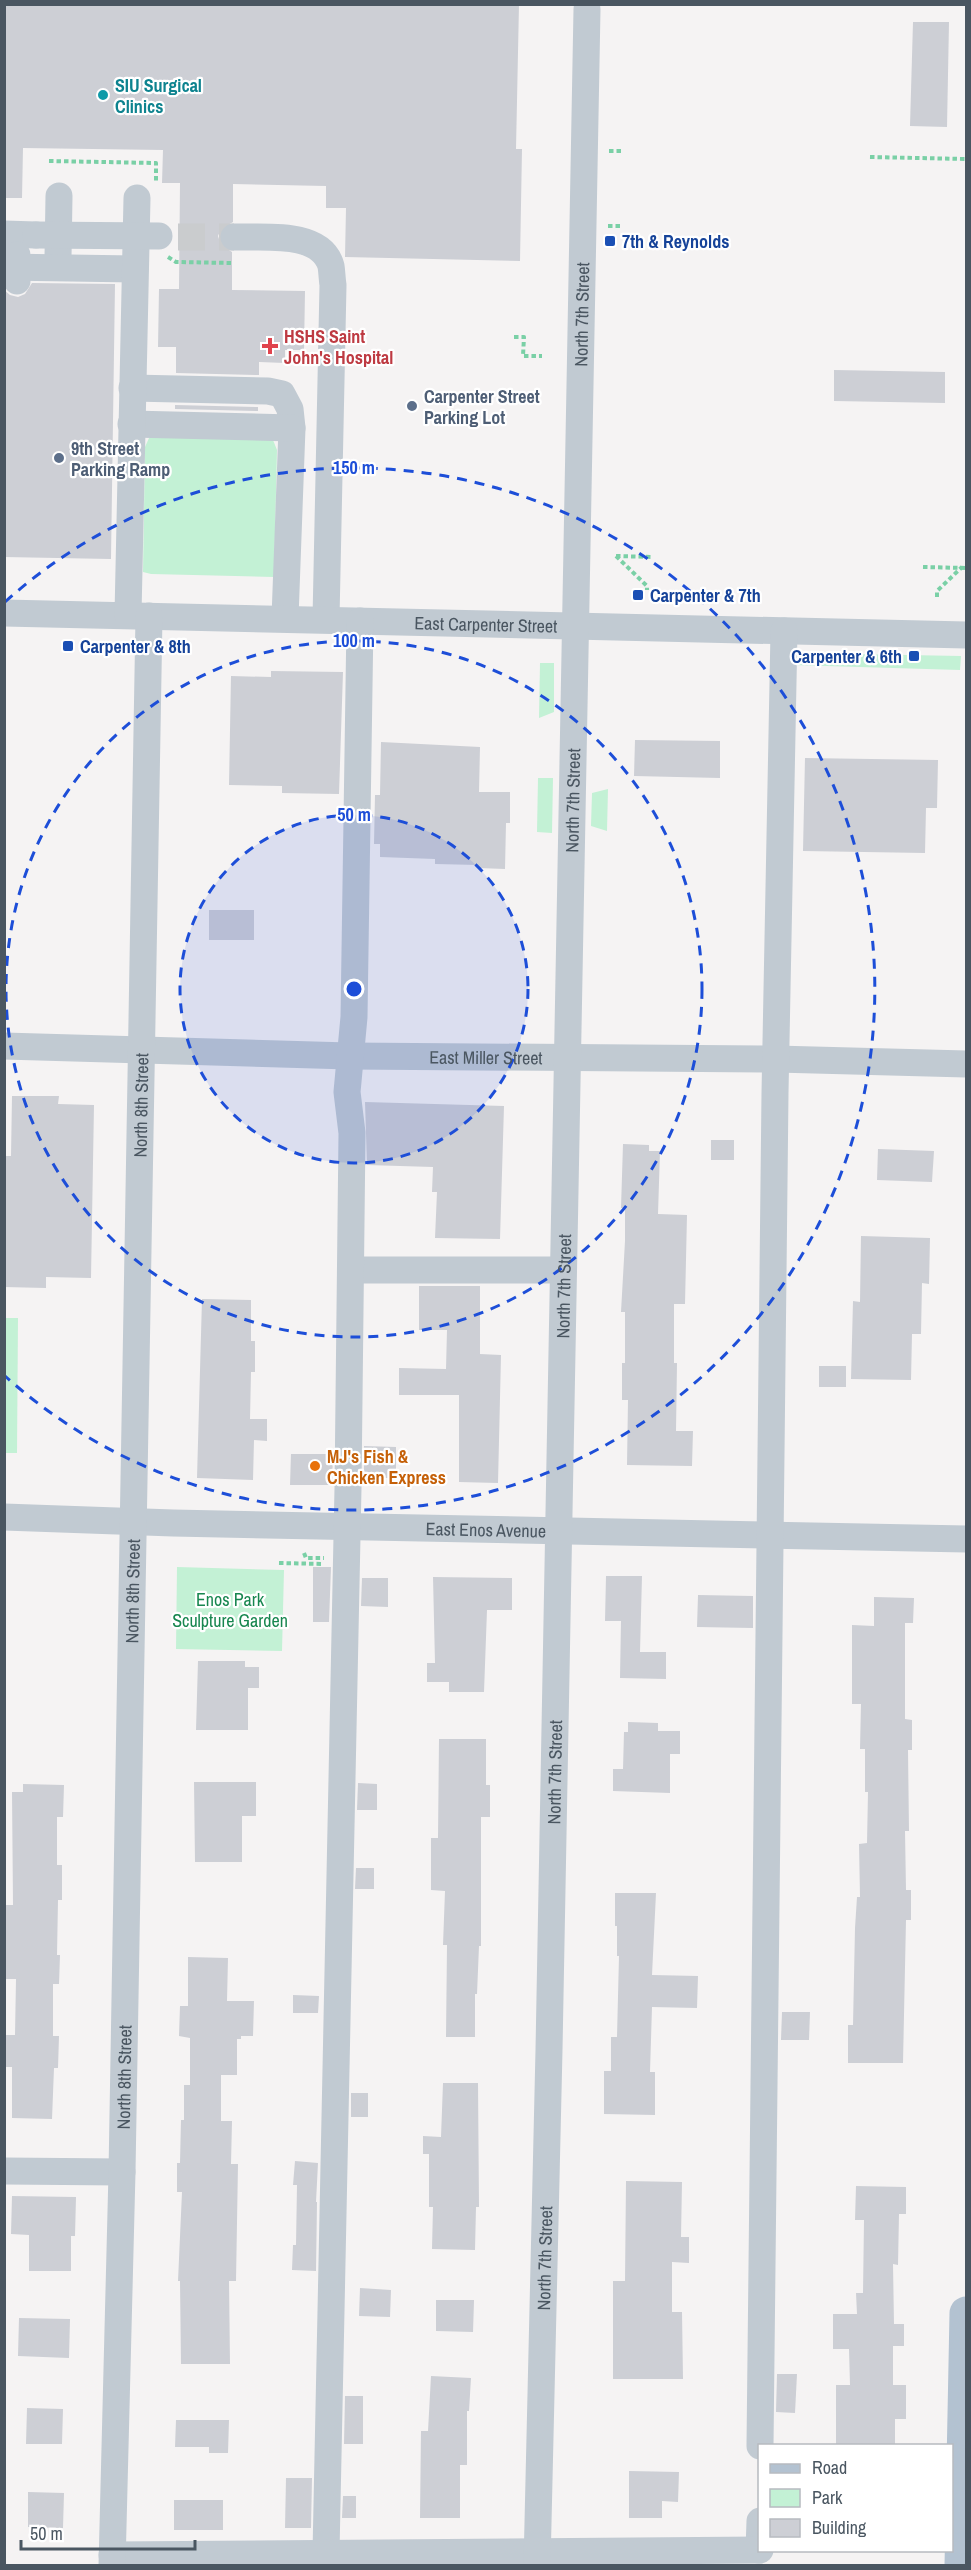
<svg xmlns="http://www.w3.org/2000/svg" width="971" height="2570" viewBox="0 0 971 2570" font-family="'Archivo Narrow',sans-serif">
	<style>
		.green { fill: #c3f1d5 }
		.building { fill: #cdcfd5 }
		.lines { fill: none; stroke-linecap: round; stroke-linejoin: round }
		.minor-tunnel { stroke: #caccce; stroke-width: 27; stroke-dasharray: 27 14; stroke-linecap: butt }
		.path { stroke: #7ad0a6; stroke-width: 4; stroke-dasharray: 4.5 3; stroke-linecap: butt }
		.minor { stroke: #c1cad2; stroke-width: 27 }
		.major { stroke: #b3c2d1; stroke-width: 33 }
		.minor-bridge { stroke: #c1cad2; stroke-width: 27 }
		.ring { fill: none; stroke: #1d4ed8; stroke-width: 3; stroke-dasharray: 10 8 }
		.culture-dot { fill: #0f9aa8; stroke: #fff; stroke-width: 2 }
		.transit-dot { fill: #1a4fb4; stroke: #fff; stroke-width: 2 }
		.health-dot { fill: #e0444e; stroke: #fff; stroke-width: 2 }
		.service-dot { fill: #5c6f8a; stroke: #fff; stroke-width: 2 }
		.food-dot { fill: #e8710a; stroke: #fff; stroke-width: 2 }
		.labels { text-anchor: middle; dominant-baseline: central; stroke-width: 4.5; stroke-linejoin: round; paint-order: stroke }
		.culture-label { font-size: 18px; font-weight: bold; fill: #0d838f; stroke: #fff; text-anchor: start }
		.transit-label { font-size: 18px; font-weight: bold; fill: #164399; stroke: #fff; text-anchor: start }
		.street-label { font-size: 18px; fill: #4a5661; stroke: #fff }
		.health-label { font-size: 18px; font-weight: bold; fill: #be3a42; stroke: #fff; text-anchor: start }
		.service-label { font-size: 18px; font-weight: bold; fill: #4e5e75; stroke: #fff; text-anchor: start }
		.food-label { font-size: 18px; font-weight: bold; fill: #c56008; stroke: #fff; text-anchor: start }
		.park-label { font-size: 18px; fill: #17864f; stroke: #fff }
		.centre { fill: #1d4ed8; stroke: #fff; stroke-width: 3 }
		.ring-label { font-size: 18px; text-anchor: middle; font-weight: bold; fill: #1d4ed8; stroke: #fff; stroke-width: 4.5; stroke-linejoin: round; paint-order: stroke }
	</style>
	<rect width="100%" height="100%" fill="#f5f3f3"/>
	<g class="green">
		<polygon points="156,435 273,440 277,450 274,577 151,574 143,572 145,447 149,438"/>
		<polygon points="799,653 961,656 960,670 793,665"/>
		<polygon points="540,663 554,663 554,712 539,718"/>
		<polygon points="538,778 553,778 552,833 537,832"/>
		<polygon points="608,789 607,831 591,826 592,793"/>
		<polygon points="4,1318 18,1318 17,1453 5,1453"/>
		<polygon points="177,1567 284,1570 282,1651 176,1649"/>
	</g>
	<g class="building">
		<polygon points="4,4 519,4 516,149 522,149 520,261 345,257 346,208 326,208 326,186 233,184 233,222 221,229 218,236 221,245 232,252 232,290 305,291 304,350 285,350 285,363 259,362 259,375 176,373 176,347 158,347 159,289 179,289 180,183 162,183 163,150 23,148 22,198 4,198"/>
		<polygon points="913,22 949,22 947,127 910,126"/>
		<polygon points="32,283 115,284 111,559 4,557 4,290 10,295 18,297 25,294"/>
		<polygon points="834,370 945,372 945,403 834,401"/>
		<polygon points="175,405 258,407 258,411 175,409"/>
		<polygon points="271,671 343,672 339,794 282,793 282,786 229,785 231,676 271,677"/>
		<polygon points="635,740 720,741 720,778 634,776"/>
		<polygon points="381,742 480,747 479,792 510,792 510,823 506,823 505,869 478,868 478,865 435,864 435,859 380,857 380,844 374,844 375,795 380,795"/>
		<polygon points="805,758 938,760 937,808 926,808 925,853 803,851"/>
		<rect x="209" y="910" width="45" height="30"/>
		<polygon points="12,1096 59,1096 58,1104 94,1105 91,1278 46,1277 46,1288 4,1287 6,1156 11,1156"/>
		<polygon points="365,1102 504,1106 500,1239 435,1238 437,1192 432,1192 433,1167 367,1165"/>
		<rect x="711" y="1140" width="23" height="20"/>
		<polygon points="623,1144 649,1145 649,1151 660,1151 658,1214 687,1215 685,1304 674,1304 674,1363 677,1363 676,1431 693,1431 692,1466 627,1465 628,1400 622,1400 622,1363 625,1363 625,1312 621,1312 625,1241 625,1208 621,1208"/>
		<polygon points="878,1149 934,1151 932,1182 877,1180"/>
		<polygon points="861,1236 930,1238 929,1284 922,1283 921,1334 912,1334 911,1380 851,1379 853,1301 860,1302"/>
		<polygon points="419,1286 480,1286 480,1354 501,1355 498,1483 459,1482 459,1395 399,1395 399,1368 446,1369 447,1330 419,1330"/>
		<polygon points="202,1299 251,1300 251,1341 255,1341 255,1372 251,1372 250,1419 267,1419 267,1441 254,1440 253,1480 197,1478"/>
		<rect x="819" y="1366" width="27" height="21"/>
		<polygon points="364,1446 396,1447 396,1478 364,1478"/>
		<polygon points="291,1454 333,1454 332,1485 290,1485"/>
		<polygon points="313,1567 331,1567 329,1622 313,1622"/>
		<polygon points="606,1576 642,1576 640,1652 666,1652 666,1679 620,1678 621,1621 605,1621"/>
		<polygon points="433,1577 512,1578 512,1610 487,1610 484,1692 449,1692 449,1682 427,1682 427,1663 435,1663"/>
		<polygon points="362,1578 388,1578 388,1607 361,1606"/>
		<polygon points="698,1595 753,1596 753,1628 697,1627"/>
		<polygon points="874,1597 914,1598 913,1623 905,1623 905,1719 912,1720 912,1750 908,1750 909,1831 905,1831 906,1890 911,1890 911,1920 906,1920 903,2063 848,2063 848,2025 853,2025 855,1928 857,1897 860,1897 859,1844 867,1843 868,1792 865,1792 865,1749 860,1749 861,1704 852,1704 852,1625 874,1626"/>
		<polygon points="198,1661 245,1661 245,1667 259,1667 259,1688 248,1688 248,1730 196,1730"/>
		<polygon points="628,1722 658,1723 658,1731 680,1731 680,1754 670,1754 670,1793 613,1791 613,1769 623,1769 624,1732 628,1732"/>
		<polygon points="439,1739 486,1739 486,1785 490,1785 490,1817 481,1817 481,1946 479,1946 477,1994 475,1994 475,2037 446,2037 447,1945 443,1945 445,1891 431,1890 431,1838 438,1838"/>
		<polygon points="194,1782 256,1782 256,1816 242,1816 242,1862 195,1862"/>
		<polygon points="358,1783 377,1784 377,1810 357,1810"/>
		<polygon points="23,1784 64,1785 63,1817 57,1817 57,1865 62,1865 62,1900 58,1900 57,1955 60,1955 59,1984 53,1984 53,2036 59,2036 58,2068 54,2068 52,2119 12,2118 12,2067 6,2067 6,2035 15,2035 16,1979 6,1979 4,1905 13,1905 12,1792 23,1792"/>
		<polygon points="356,1868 374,1868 374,1889 355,1889"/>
		<polygon points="615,1893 656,1893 652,1975 698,1976 697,2008 652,2007 650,2072 655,2072 655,2115 604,2114 604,2071 611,2071 611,2037 617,2037 619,1956 617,1956 617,1926 615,1926"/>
		<polygon points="188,1957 228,1958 227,2001 254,2001 253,2036 241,2036 241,2039 237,2039 237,2075 221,2075 221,2121 232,2121 231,2164 238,2164 236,2281 229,2281 230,2364 181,2364 180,2281 178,2281 182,2192 177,2192 177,2163 180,2163 181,2120 184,2120 184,2085 190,2085 190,2038 179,2036 180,2006 188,2006"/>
		<polygon points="293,1995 319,1996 318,2013 293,2013"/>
		<polygon points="782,2012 810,2012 809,2040 781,2040"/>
		<polygon points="443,2083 478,2083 479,2207 476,2207 475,2250 432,2249 433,2207 429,2207 429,2154 423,2154 423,2136 441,2137"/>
		<rect x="351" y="2093" width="17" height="24"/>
		<polygon points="295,2161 318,2163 316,2202 317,2202 316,2271 292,2270 293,2245 296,2245 297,2185 293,2185"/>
		<polygon points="626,2181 682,2182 681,2237 689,2237 689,2263 672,2262 672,2312 682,2312 683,2379 613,2379 613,2281 625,2281"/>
		<polygon points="856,2186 906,2187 906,2214 899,2214 898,2265 893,2264 894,2324 904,2324 904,2346 893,2346 893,2385 906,2385 906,2419 895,2419 895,2445 836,2445 836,2385 850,2385 849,2349 833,2349 833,2314 857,2314 856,2293 863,2293 864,2220 855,2220"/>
		<polygon points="12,2196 76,2197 75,2236 71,2236 71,2271 29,2271 29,2235 11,2234"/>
		<polygon points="360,2288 391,2290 390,2317 359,2316"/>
		<polygon points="436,2300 474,2300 473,2332 436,2331"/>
		<polygon points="19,2318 70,2319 69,2358 18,2356"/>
		<polygon points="777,2374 797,2374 795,2413 776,2412"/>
		<polygon points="431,2376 471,2378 469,2411 467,2411 467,2465 460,2465 460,2518 420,2518 421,2431 428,2431"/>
		<polygon points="345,2396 363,2396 363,2444 344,2444"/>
		<polygon points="27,2408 63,2409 62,2444 26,2444"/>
		<polygon points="176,2420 229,2420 228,2453 209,2453 209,2447 175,2447"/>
		<polygon points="629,2471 679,2472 678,2502 662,2501 662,2518 629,2518"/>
		<polygon points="286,2478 312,2478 311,2528 285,2528"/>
		<polygon points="28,2492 64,2493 63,2528 28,2527"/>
		<polygon points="343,2496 356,2496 356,2518 342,2518"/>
		<rect x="174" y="2500" width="49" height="30"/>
	</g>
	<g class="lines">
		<polyline class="minor-tunnel" points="178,237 234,237"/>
		<g class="path">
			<polyline points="609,151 623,151"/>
			<polyline points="870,157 966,159"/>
			<polyline points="49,161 156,163 156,182"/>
			<polyline points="608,226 622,226"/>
			<polyline points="168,257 176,262 231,263"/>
			<polyline points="514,337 524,337 523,356 542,356"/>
			<polyline points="616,556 647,586 647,590"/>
			<polyline points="616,556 653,557"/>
			<polyline points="923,567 966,568"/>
			<polyline points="937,597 937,591 962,567"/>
			<polyline points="304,1553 306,1558 324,1558"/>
			<polyline points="279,1563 323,1564"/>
		</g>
		<g class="minor">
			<polyline points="4,234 36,235"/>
			<path d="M234,237C263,238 321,230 331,266C332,272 332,279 333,285L326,619"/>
			<polyline points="58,258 59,196"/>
			<polyline points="4,267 135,269"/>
			<polyline points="132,388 268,391 282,394 290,409 292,428 285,618"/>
			<polyline points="131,424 292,428"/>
			<path id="s1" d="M4,613L966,635"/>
			<polyline points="128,615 137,198"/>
			<path id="s2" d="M4,1046L349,1056L776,1059L966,1064"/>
			<polyline points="351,1270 562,1270"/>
			<path id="s3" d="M4,1517L173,1523L966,1539"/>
			<polyline points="4,2171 122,2172"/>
			<polyline points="760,2446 775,1093 784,631"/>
			<polyline points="759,2550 760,2521"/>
			<polyline points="326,2553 348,1488 352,1133 347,1092 354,1017 360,621"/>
			<polyline points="112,2555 760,2550"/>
			<path id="s4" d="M112,2566L122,2172L149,616"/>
			<path id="s5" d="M537,2566L549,2050L587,9"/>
		</g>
		<polyline class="major" points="961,2566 966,2313"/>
		<g class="minor-bridge">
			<polyline points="36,235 159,236"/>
			<polyline points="17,281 17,255"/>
		</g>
	</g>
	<circle cx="354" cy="989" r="174" fill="#1d4ed8" fill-opacity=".12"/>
	<g class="ring">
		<circle cx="354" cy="989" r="174"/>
		<circle cx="354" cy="989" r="348"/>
		<path d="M5 602A521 521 0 1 1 5 1376"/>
	</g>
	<circle class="culture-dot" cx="103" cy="95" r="6"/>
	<g class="transit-dot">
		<rect x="604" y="235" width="12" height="12" rx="3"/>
		<rect x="632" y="589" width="12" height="12" rx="3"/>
		<rect x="62" y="640" width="12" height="12" rx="3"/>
		<rect x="908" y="650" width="12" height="12" rx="3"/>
	</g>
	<path class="health-dot" d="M267 337h6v6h6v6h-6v6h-6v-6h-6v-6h6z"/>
	<g class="service-dot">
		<circle cx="412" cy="406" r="6"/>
		<circle cx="59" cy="458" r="6"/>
	</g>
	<circle class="food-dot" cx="315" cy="1466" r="6"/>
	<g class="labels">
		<g class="culture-label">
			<text x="115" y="85">SIU Surgical<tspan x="115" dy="21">Clinics</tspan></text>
		</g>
		<g class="transit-label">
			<text x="622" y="241">7th &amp; Reynolds</text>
			<text x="650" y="595">Carpenter &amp; 7th</text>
			<text x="80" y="646">Carpenter &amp; 8th</text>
			<text x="902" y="656" text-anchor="end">Carpenter &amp; 6th</text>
		</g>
		<g class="street-label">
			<text stroke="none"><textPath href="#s5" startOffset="2252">North 7th Street</textPath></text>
			<text stroke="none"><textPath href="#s1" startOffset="482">East Carpenter Street</textPath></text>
			<text stroke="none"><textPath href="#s5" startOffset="1766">North 7th Street</textPath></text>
			<text stroke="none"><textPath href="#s2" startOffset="482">East Miller Street</textPath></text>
			<text stroke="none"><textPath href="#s4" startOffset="1461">North 8th Street</textPath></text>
			<text stroke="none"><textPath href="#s5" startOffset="1280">North 7th Street</textPath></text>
			<text stroke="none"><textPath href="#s3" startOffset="482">East Enos Avenue</textPath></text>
			<text stroke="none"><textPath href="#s4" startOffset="975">North 8th Street</textPath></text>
			<text stroke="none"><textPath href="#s5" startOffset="794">North 7th Street</textPath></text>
			<text stroke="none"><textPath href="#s4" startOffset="489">North 8th Street</textPath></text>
			<text stroke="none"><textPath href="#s5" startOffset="308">North 7th Street</textPath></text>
		</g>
		<g class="health-label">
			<text x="284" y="336">HSHS Saint<tspan x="284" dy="21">John's Hospital</tspan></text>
		</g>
		<g class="service-label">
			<text x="424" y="396">Carpenter Street<tspan x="424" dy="21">Parking Lot</tspan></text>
			<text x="71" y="448">9th Street<tspan x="71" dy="21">Parking Ramp</tspan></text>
		</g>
		<g class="food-label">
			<text x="327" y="1456">MJ's Fish &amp;<tspan x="327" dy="21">Chicken Express</tspan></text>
		</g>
		<g class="park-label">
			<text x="230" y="1599">Enos Park<tspan x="230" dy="21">Sculpture Garden</tspan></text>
		</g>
	</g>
	<circle cx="354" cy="989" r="9" class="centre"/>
	<g class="ring-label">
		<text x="354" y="474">150 m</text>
		<text x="354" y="647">100 m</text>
		<text x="354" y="821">50 m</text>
	</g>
	<rect width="971" height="2570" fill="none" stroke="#4a5661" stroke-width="12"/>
	<rect x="758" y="2444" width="195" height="108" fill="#ffffff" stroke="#b7bbc0" stroke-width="1.5"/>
	<rect x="770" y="2464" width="30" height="9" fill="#b3c2d1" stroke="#b7bbc0" stroke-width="1.5"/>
	<text x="812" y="2474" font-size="18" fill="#4a5661">Road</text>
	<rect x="770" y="2489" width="30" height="18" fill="#c3f1d5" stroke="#b7bbc0" stroke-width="1.5"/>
	<text x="812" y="2504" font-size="18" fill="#4a5661">Park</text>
	<rect x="770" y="2519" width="30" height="18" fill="#cdcfd5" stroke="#b7bbc0" stroke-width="1.5"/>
	<text x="812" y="2534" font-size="18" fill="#4a5661">Building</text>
	<path d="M21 2540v9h174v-9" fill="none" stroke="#4a5661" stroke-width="3"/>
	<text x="30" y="2540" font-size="18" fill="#4a5661" stroke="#ffffff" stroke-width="4.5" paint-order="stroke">50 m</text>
</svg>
